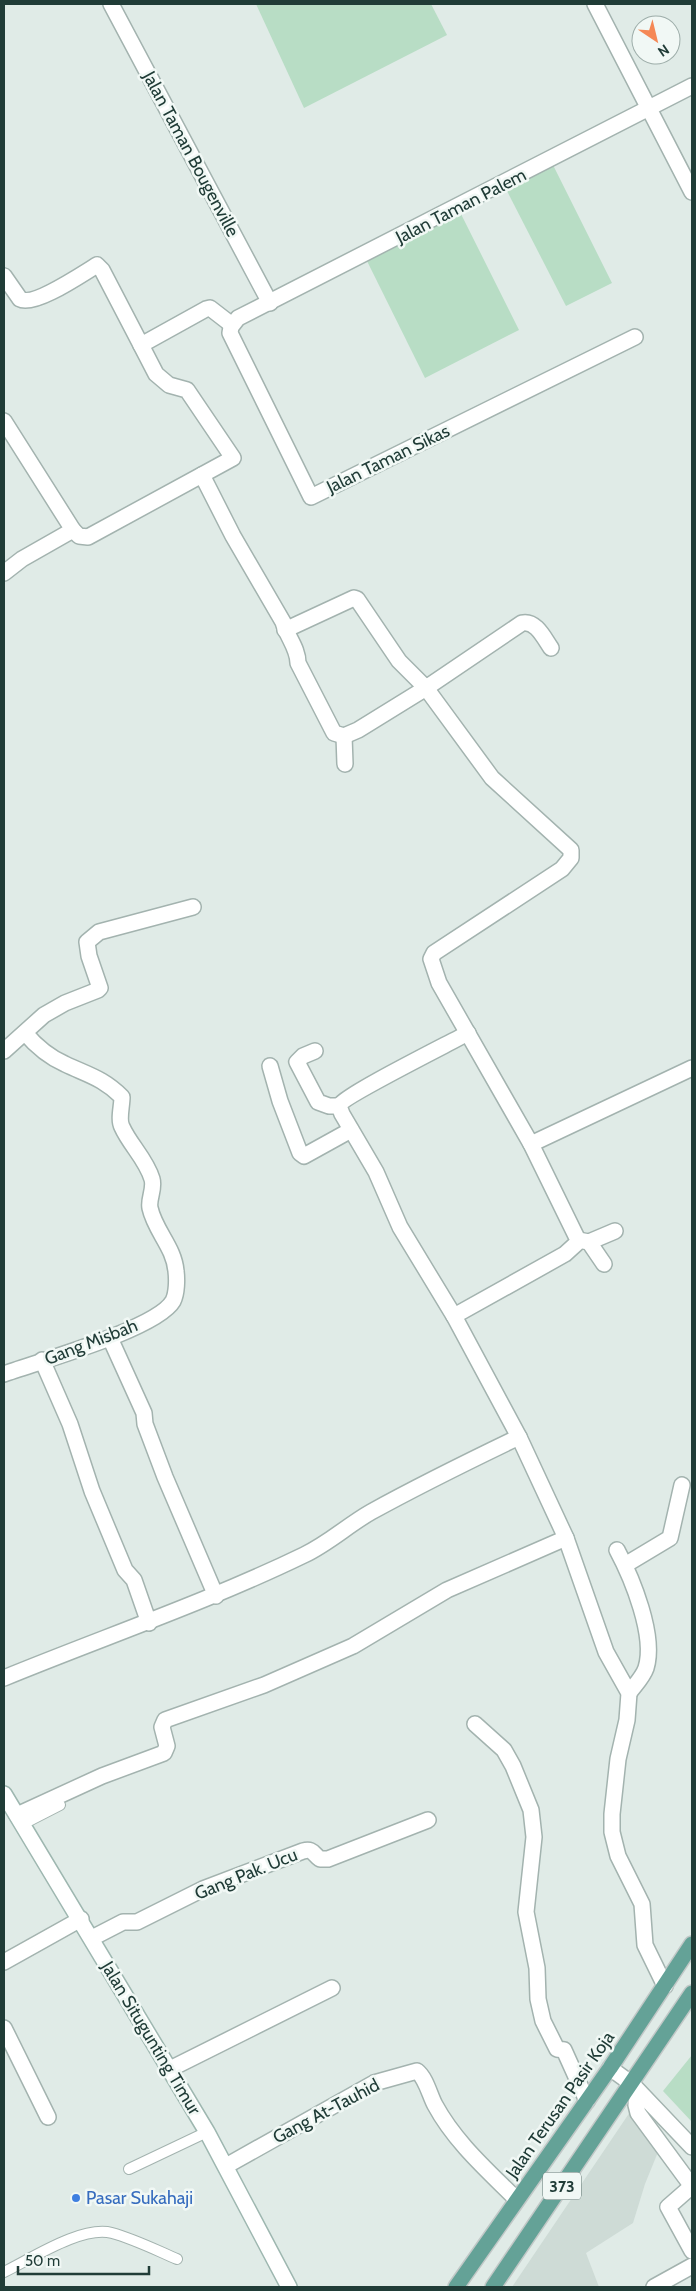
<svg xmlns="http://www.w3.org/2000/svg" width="696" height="2291" viewBox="0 0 696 2291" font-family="Cabin,sans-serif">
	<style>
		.built { fill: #cedbd6 }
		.green { fill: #b8ddc5 }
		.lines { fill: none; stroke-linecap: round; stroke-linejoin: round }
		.lane-casing { stroke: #a3b3af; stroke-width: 12 }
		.street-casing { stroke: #a3b3af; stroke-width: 18 }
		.secondary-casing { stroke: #9eb7b0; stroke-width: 18 }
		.primary-casing { stroke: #c1c8c7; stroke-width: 18 }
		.lane { stroke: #fff; stroke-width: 10 }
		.street { stroke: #fff; stroke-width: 15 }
		.secondary { stroke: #fff; stroke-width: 15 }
		.primary { stroke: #64a297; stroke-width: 15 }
		.shop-dot { fill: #3f7fe0; stroke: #f1f8f5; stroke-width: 2 }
		.labels { text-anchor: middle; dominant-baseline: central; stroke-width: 5; stroke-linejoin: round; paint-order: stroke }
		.shield { fill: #f1f8f5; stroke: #5f7470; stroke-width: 1 }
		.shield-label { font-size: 16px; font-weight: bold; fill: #203c37 }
		.street-label { font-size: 18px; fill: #203c37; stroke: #f1f8f5 }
		.shop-label { font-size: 18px; fill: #366cbe; stroke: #f1f8f5; text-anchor: start }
	</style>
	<rect width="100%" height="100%" fill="#e0ebe7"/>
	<polygon class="built" points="630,2112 658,2152 645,2184 633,2223 586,2253 599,2287 512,2287"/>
	<g class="green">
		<polygon points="256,4 431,4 447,35 304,108"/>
		<polygon points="553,165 612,283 566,306 506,189"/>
		<polygon points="460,212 519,330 425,378 366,259"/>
		<polygon points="692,2055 692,2122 663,2091"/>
	</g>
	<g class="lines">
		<defs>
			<g id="lane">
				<polyline points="23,1824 60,1805"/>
				<polyline points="129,2169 207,2132"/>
				<path d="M4,2272C31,2259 82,2225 112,2233C134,2239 156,2250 177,2259"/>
			</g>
			<g id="street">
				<polyline points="111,4 270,303"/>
				<polyline points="595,4 692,192"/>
				<path d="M4,276L20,299C34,307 82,274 97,265L102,270L141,345"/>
				<polyline points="635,337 311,497 230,333 231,327 238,318 692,86"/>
				<polyline points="4,421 73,530"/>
				<path d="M202,475L233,536L283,622C287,637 298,648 298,663L334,733L344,736L358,730L426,688L492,778L571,850V858L562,869L434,953L431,959L439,983L531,1144L578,1240L576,1244L565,1254L454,1316"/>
				<polyline points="4,573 22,559 73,530 79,536 88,537 233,458 187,390 169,385 156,374 141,345 206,309 210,308 232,325"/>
				<path d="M285,630L354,598L357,599L399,661L426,688L522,623C536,620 544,638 551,648"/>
				<polyline points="344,736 345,764"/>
				<path d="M468,1033C450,1043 343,1096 339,1106L342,1114L376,1172L400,1227L454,1316L519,1437L566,1538L606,1652L629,1693L627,1720L618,1759L612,1814V1832L618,1856L642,1904L645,1945L665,1986"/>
				<polyline points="4,1051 44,1015 65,1003 98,990 100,988 89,956 87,942 99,932 193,907"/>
				<polyline points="315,1051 303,1056 297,1062 318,1102 329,1106 339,1106"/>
				<polyline points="270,1066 280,1101 300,1153 304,1156 351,1130"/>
				<polyline points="531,1144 692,1068"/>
				<polyline points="578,1240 589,1242 604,1264"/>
				<polyline points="589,1242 615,1231"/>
				<polyline points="110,1338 144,1413 145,1424 165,1477 216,1596"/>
				<polyline points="42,1360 70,1424 92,1491 125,1570 134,1580 149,1623"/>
				<path d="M4,1374C37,1362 157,1329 173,1301C177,1293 177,1279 176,1271C174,1247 155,1231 150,1208C148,1199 155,1189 152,1179C146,1159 130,1145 122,1127C118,1120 122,1106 122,1097C103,1078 88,1075 65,1064C49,1057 36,1046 25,1033"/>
				<path d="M617,1550C632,1578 656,1636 646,1668C643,1677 635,1685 629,1693"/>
				<polyline points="625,1565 670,1538 682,1485"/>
				<path d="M4,1678C104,1637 207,1602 304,1555C329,1543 348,1525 371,1512C420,1485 469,1461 519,1437"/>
				<polyline points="475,1724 504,1750 513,1766 531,1810 534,1837 526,1912 537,1968 538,1999 543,2021 557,2049 564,2050 587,2101"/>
				<polyline points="17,1815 102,1776 164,1753 167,1746 162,1727 165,1720 264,1685 353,1646 447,1590 566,1538"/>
				<path d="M92,1938L123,1922H137L203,1889L303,1851C313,1848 313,1854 320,1859H328L428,1820"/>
				<polyline points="4,1962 81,1919"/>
				<polyline points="4,2028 48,2117"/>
				<polyline points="610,2068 632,2084 692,2147"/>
				<polyline points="170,2069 332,1988"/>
				<polyline points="638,2091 636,2105 638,2113 688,2181 692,2180"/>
				<path d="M226,2166L374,2083L417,2071C426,2078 430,2096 435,2105C455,2142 487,2170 516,2199"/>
				<polyline points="692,2186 668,2207 692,2251"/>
				<polyline points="654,2287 692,2266"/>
			</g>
			<polyline id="secondary" points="4,1794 207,2132 289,2287"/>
			<g id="primary">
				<polyline points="456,2287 610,2068 692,1944"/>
				<polyline points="493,2287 692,1993"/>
			</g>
		</defs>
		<use href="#lane" class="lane-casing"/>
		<use href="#street" class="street-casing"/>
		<use href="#secondary" class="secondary-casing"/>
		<use href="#primary" class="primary-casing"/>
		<use href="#lane" class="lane"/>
		<use href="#street" class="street"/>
		<use href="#secondary" class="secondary"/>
		<use href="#primary" class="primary"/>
	</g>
	<circle class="shop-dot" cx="76" cy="2198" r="5"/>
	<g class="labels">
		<rect class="shield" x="543" y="2172.5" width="38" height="27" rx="4"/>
		<g class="shield-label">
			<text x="562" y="2186">373</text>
		</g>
		<g class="street-label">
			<text transform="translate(191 154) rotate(62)">Jalan Taman Bougenville</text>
			<text transform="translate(461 206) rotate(-27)">Jalan Taman Palem</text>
			<text transform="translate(388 459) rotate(-26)">Jalan Taman Sikas</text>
			<text transform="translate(91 1342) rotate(-21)">Gang Misbah</text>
			<text transform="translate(246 1874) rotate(-22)">Gang Pak. Ucu</text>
			<text transform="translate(151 2038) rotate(59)">Jalan Situgunting Timur</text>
			<text transform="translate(560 2105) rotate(-55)">Jalan Terusan Pasir Koja</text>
			<text transform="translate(326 2111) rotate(-28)">Gang At-Tauhid</text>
		</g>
		<g class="shop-label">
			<text x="86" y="2198">Pasar Sukahaji</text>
		</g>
	</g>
	<rect width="696" height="2291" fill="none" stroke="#203c37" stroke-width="10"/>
	<g transform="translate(656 40) rotate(145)"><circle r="24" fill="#f1f8f5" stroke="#9dada9"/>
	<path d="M0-4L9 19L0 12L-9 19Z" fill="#f58855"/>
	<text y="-8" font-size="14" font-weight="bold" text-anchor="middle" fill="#203c37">N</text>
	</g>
	<path d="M18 2266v8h131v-8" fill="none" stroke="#203c37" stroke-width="2.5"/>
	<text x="25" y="2266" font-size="15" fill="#203c37" stroke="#f1f8f5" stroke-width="4" paint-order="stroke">50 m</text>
</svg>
